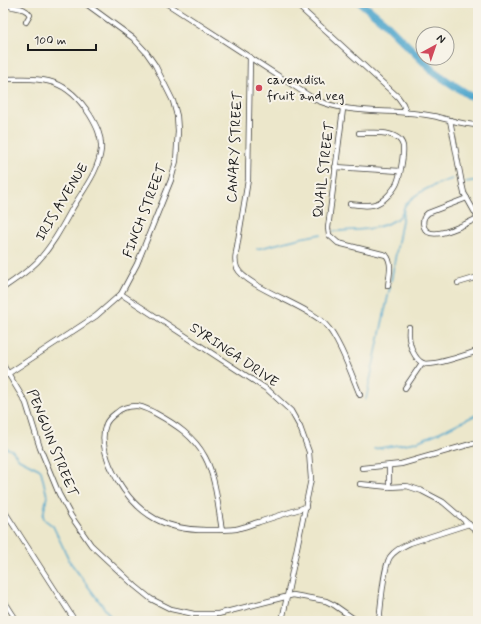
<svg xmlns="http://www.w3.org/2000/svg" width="481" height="624" viewBox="0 0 481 624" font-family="Mynerve,sans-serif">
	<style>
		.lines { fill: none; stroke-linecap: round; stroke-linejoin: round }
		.stream { stroke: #51a7cd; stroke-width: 1.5 }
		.river { stroke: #51a7cd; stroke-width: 8 }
		.minor-casing { stroke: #3b3a36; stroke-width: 6 }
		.minor { stroke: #fff; stroke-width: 4.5 }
		.poi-dot { fill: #d1495b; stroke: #f7f3e8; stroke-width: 1.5 }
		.labels { text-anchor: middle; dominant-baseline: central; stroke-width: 4; stroke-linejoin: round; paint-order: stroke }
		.poi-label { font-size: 14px; fill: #1c1c1c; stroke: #f7f3e8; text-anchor: start }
		.street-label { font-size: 14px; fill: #1c1c1c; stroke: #f7f3e8 }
	</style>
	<rect width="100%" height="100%" fill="#f7f3e8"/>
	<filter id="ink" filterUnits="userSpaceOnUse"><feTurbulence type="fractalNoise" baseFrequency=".025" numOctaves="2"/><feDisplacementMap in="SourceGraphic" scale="8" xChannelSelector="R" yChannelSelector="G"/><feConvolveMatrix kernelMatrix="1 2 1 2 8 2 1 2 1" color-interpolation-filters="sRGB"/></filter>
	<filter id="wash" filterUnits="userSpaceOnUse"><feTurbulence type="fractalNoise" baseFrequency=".012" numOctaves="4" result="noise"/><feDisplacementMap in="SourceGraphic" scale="16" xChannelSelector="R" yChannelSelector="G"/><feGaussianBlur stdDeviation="0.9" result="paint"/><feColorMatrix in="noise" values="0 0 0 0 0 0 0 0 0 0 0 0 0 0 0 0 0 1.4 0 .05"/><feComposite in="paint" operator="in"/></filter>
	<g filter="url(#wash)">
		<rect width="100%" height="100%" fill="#ece7cb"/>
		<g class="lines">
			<g class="stream">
				<polyline points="466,182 478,180"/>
				<path d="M334,231C357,230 376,231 397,219C402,216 403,208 406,204C417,191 436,184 452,179"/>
				<polyline points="257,249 300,238 321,234"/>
				<polyline points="391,281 404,209"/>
				<polyline points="366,399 390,287"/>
				<polyline points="3,447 12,450 19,459 39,469 41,471 47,496 43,516 45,520 53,526 70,562 114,621"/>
				<polyline points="374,449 416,442 440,432 478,414"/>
			</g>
			<polyline class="river" points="361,3 383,21 435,73 478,101"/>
		</g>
	</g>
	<g filter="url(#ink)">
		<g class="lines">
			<defs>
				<g id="minor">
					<path d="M4,3C12,10 24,5 30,15L26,22"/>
					<path d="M166,3L314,99C351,116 393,108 433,116C448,119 462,125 478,125"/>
					<polyline points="295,3 398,97 403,104 406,113"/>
					<path d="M250,57L248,180L236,253C235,258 235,263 237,268C246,287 308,306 325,324C339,338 352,376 360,395"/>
					<path d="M3,79C44,78 66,77 90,115C96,125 102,136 101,149C99,171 83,190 72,209C62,227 52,246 37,262C27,272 15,280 3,288"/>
					<path d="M343,109L328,228L329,235L338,243L386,255C393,263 389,276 388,286"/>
					<polyline points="450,120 462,184 464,193 478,218"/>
					<polyline points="335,167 400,171"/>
					<path d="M467,198L428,213C424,216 422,221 424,227C430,244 467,223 478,218"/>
					<path d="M350,204C359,205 370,207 378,203C385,200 394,190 397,183C400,176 404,155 403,146C402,142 400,139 396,137C386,131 370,133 359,133"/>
					<polyline points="458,283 478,277"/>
					<polyline points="121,294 268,390 291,411 300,427 309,452 311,479 282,621"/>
					<path d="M409,327C408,337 409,343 413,352C415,356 418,361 423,363C433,367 467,354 478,351"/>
					<polyline points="3,365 26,403 40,448 59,494 71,516 91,545 135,586 151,599 171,609 185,612 194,614 218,614 293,595 326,601 334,605 357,621"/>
					<polyline points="3,377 96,316 121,294 137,264 171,180 176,161 178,131 177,116 173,101 155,65 146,52 133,38 85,3"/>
					<polyline points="405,388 422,363"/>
					<polyline points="389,466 389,487"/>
					<polyline points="362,468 401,464 478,442"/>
					<polyline points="360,484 389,487 407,486 422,491 443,502 478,532"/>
					<polyline points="3,509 75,621"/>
					<path d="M222,530C218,508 216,477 205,457C194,436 175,424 155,413C149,410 142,406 136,406C129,406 121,408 116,413C112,416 108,419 106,424C99,441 108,464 117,479C138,516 167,531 209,530C218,530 227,530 236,529C244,527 252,524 259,522C275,517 290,512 306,507"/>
					<polyline points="3,599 17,621"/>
					<path d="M379,621C381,607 383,568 390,557C395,550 402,547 410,543L469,524"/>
				</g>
			</defs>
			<use href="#minor" class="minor-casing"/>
			<use href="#minor" class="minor"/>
		</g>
	</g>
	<circle class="poi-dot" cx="259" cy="88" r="4"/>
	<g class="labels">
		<g class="poi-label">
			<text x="267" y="80">cavendish<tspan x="267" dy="16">fruit and veg</tspan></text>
		</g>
		<g class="street-label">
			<text transform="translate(235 147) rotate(-87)">CANARY STREET</text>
			<text transform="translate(324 170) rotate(-83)">QUAIL STREET</text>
			<text transform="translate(62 202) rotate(-59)">IRIS AVENUE</text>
			<text transform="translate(145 211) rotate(-69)">FINCH STREET</text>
			<text transform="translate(234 355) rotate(34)">SYRINGA DRIVE</text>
			<text transform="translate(52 443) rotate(68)">PENGUIN STREET</text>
		</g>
	</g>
	<rect width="481" height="624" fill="none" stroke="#f7f3e8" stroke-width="16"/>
	<g transform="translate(435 46) rotate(40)"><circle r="19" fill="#f7f3e8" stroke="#9f9d96"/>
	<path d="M0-3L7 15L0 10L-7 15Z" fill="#d1495b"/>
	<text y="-6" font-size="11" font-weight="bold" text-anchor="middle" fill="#1c1c1c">N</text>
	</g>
	<path d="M28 44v6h68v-6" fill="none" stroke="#1c1c1c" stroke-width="2"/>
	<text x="34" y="44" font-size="12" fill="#1c1c1c" stroke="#f7f3e8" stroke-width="3" paint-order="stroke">100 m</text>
</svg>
